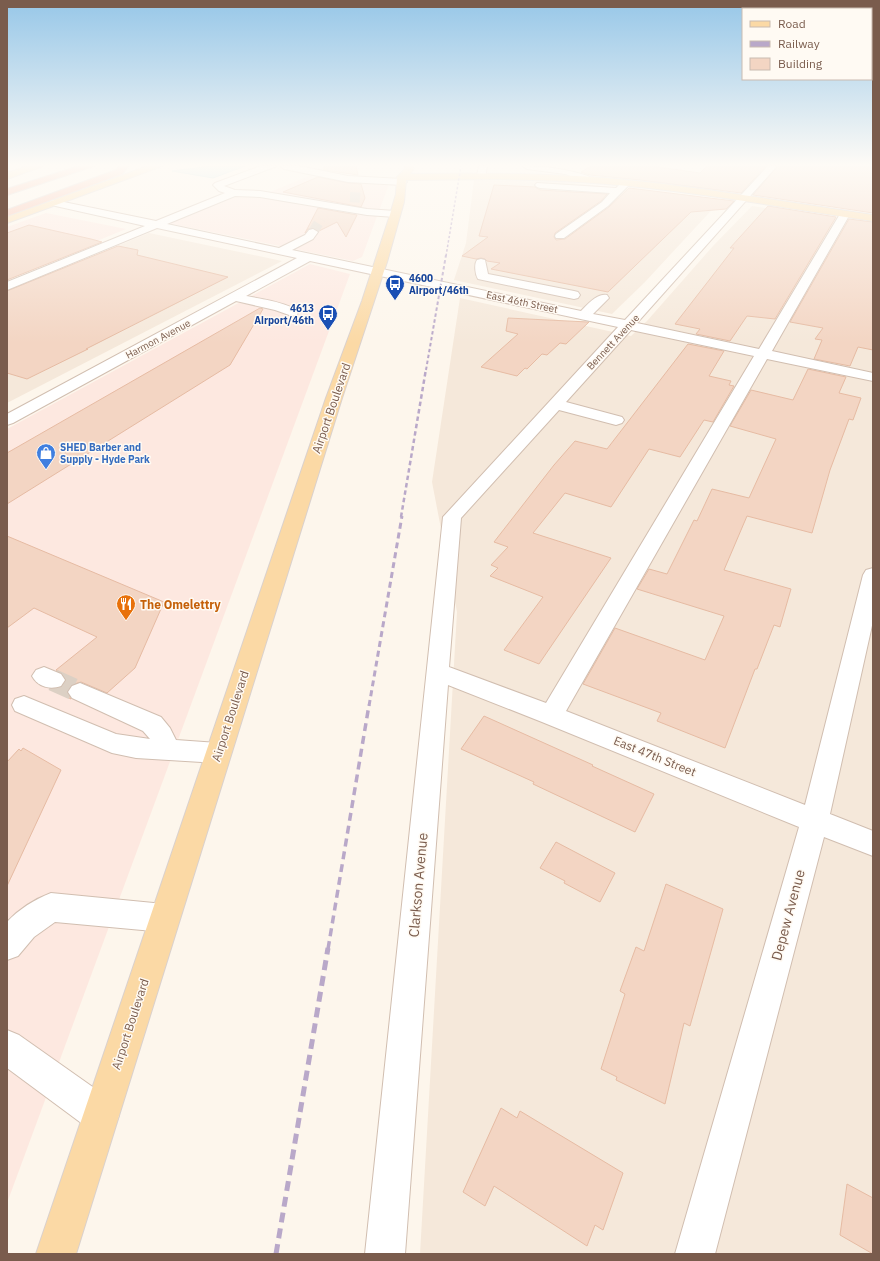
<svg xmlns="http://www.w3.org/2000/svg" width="880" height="1261" viewBox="0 0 880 1261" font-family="'IBM Plex Sans',sans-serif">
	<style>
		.residential { fill: #f5e8da }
		.commercial { fill: #fde8e0 }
		.water { fill: #bfe3e8; stroke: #a5d3da }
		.building { fill: #f3d5c3; stroke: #e6bba3 }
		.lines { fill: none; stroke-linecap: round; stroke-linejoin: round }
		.minor-tunnel-far1 { stroke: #dcd0c4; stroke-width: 10; stroke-dasharray: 10 5; stroke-linecap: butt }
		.minor-tunnel { stroke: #dcd0c4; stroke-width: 22; stroke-dasharray: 22 10; stroke-linecap: butt }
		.minor-casing { stroke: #d1beb0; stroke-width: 2 }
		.major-casing { stroke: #dad1cd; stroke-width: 2 }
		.highway-casing { stroke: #dad1cd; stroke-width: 2 }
		.minor { fill: #fff; fill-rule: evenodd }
		.major { fill: #fbd9a5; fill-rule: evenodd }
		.highway { fill: #f7b7a3; fill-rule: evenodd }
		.rail-far5 { stroke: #b9a8c9; stroke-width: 1.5; stroke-dasharray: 2.5 2; stroke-linecap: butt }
		.rail-far4 { stroke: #b9a8c9; stroke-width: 2; stroke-dasharray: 3.5 2.5; stroke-linecap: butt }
		.rail-far3 { stroke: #b9a8c9; stroke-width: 2.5; stroke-dasharray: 4.5 3; stroke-linecap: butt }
		.rail-far2 { stroke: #b9a8c9; stroke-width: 3; stroke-dasharray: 6 4; stroke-linecap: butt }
		.rail-far1 { stroke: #b9a8c9; stroke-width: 3.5; stroke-dasharray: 8 5; stroke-linecap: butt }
		.rail { stroke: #b9a8c9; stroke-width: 5; stroke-dasharray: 10 6; stroke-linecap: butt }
		.labels { text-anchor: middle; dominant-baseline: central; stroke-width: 3; stroke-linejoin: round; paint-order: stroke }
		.far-transit-label { font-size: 10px; font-weight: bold; fill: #164399; stroke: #fffaf3; text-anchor: start }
		.far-street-label { font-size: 10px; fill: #7a5c4d; stroke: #fffaf3 }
		.far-shop-label { font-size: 10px; font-weight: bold; fill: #366cbe; stroke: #fffaf3; text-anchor: start }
		.street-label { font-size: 12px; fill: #7a5c4d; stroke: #fffaf3 }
		.food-label { font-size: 12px; font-weight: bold; fill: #c56008; stroke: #fffaf3; text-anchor: start }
		.near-street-label { font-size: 14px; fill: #7a5c4d; stroke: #fffaf3 }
	</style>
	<rect width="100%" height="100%" fill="#fdf6ec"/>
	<g class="residential">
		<polygon points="474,180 563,182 631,189 720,201 645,282 612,314 454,280 466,243"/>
		<polygon points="752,206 873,224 873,1254 420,1254 457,612 432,482 460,298 631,336 647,321 713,246"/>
		<polygon points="149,233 282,261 7,403 7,291"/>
	</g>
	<g class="commercial">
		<polygon points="309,176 347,182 389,184 362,257 353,261 168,223 249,190 270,192"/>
		<polygon points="46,213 126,229 7,278 7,227"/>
		<polygon points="310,264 350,274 7,1203 7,429"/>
	</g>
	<polygon class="water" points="212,166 245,166 213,178 172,171"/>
	<g class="building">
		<polygon points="324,166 356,166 358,175 324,170"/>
		<polygon points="591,166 651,166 700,173 707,166 766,166 741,193 640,180 590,175 581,172"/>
		<polygon points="778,166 873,166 873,213 753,195"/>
		<polygon points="318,177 348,183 361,184 365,198 361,207 283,192"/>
		<polygon points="494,185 535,187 540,190 607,194 601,201 555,233 554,237 556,240 565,239 609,207 629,188 734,201 726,209 691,212 608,292 491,269 500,263 487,261 485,259 481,258 476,259 462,256 488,237 479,236"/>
		<polygon points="768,206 836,217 775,319 747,316 730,341 696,334 700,329 675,324 734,248 730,248"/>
		<polygon points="318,208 357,215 346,237 337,222 319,231 313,228 308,229 305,233"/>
		<polygon points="849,219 873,222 873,350 858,347 850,366 814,359 822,340 815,339 823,328 790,322"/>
		<polygon points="29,225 91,239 102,242 7,280 7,233"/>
		<polygon points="118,246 138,250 137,255 228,277 86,349 88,349 27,379 7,373 7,291"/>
		<polygon points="260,308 263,309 230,365 7,504 7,453"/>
		<polygon points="508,318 588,322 589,322 566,344 560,343 547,355 542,354 527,369 525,368 517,376 481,367 518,334 506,331"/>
		<polygon points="688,344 724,351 709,376 731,381 729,385 734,386 713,422 704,420 680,457 649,449 611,507 565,493 533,533 611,558 539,664 504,650 543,597 490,576 498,568 491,565 508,547 494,542 554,465 575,441 607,449"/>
		<polygon points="808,369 846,377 839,393 861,398 853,420 849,419 830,470 812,533 747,516 724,570 791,589 780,627 774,625 757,669 755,669 725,748 657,721 661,713 583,684 615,628 705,660 724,616 637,589 649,569 667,574 694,520 697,521 712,489 749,498 776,439 730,426 751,390 793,400"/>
		<polygon points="7,536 164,602 135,668 107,693 81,682 71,685 67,691 71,699 51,689 61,687 66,681 62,673 56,670 97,637 34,608 7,628"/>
		<polygon points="484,716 593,765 592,766 654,794 635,832 533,784 534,782 461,749"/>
		<polygon points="23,748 61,770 7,886 7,762 19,749 21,751"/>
		<polygon points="556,842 615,873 600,902 564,883 565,881 540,868"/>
		<polygon points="666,884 723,909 690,1026 684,1023 665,1104 616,1080 617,1077 601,1069 625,994 620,991 636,947 644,951"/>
		<polygon points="501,1108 517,1118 520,1111 623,1173 603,1230 595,1225 587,1246 494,1186 485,1206 463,1192"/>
		<polygon points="847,1184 873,1198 873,1254 840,1235"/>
	</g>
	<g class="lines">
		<g class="minor-tunnel-far1">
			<polyline points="350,197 365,198"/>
			<polyline points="313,232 321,219"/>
		</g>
		<polyline class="minor-tunnel" points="53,680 80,692"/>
		<defs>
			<g id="minor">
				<path d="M261,166H277L224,186L235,190L260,191L367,209L395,211L400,214L395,217L367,215L260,197L235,196L167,224L279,248L305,235L309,230L313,229L318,232L313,239L292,250L581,311C588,304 597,293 607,295L609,298L593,314L625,320L768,166H777L637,323L759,349L840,214L845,211L850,214L772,351L873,373V381L767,359L566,711L805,805L863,575L866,570L873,568V621L830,814L873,831V856L824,837L715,1254H675L799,827L542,722L448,685L405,1254H365L443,517L618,327L310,261L246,296C257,298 292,303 298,312L297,315L292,316L275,310L236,301L13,423L7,425V414L297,258L157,228L7,290V282L145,226L51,205L49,203L51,201L54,200L156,221L225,193L219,191L213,185L215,183ZM631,330L754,356L546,703L449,667L461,518L559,410L616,425L622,423L624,420L622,417L566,402Z"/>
				<polygon points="280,166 299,166 348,176 402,179 407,182 402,185 348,182 284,169"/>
				<polygon points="479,166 487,166 485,178 479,178 477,176"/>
				<path d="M523,166C546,166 566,169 588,176L590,178L585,181L565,174L527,169Z"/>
				<polygon points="626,180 631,183 608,206 564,238 556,238 555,236 556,234 602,202 610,193 540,188 537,187 535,185 537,183 616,188 623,181"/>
				<path d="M481,259L485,260L488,274L574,291L578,292L580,295L578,298L574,299L478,279C475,274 474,264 477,260Z"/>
				<path d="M44,667L61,674L65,680L61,686C50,690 38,687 32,676L36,670Z"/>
				<polygon points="80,683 161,717 170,728 176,740 218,743 227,746 231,753 227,760 218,763 136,758 112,753 15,711 12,705 15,699 24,696 116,734 150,739 143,731 72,698 68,692 72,686"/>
				<path d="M51,893L164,904L175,908L179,918L175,928L164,932L55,922L34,937L18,956L7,960V922C18,910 35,899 51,893Z"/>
				<polygon points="7,1030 19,1035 114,1102 119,1115 114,1128 101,1133 88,1128 7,1068"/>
			</g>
			<g id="major">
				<polygon points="28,166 43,166 7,179 7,173"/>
				<polygon points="148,166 162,166 7,223 7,217"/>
				<path d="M405,166H413V170L410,174C475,173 541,173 606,178C696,186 784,202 873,215V221C784,208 696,191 606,184C540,178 473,179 406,180L404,202L387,262L342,398L76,1254H36L326,398L362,301L389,218L396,194L397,177L405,169Z"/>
			</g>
			<g id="highway">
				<polygon points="79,166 94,166 7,195 7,189"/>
				<polygon points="120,166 129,166 122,174 7,216 7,210 116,170"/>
			</g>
		</defs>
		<use href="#minor" class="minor-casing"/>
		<use href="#major" class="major-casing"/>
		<use href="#highway" class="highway-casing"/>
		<use href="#minor" class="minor"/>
		<use href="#major" class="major"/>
		<use href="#highway" class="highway"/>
		<polyline class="rail-far5" points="446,256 461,166"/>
		<polyline class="rail-far4" points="426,370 446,255"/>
		<polyline class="rail-far3" points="401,517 426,369"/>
		<polyline class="rail-far2" points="369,706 402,516"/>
		<polyline class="rail-far1" points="328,949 369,705"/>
		<polyline class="rail" points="276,1254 328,948"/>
	</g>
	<linearGradient id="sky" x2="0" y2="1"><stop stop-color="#97c7e8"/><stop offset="0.48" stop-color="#fefbf6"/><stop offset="1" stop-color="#fefbf6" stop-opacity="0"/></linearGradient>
	<rect width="880" height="343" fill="url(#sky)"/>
	<defs>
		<symbol id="bus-pin" viewBox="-11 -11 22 30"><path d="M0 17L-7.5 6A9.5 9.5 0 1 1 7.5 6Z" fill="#1a4fb4" stroke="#fffaf3"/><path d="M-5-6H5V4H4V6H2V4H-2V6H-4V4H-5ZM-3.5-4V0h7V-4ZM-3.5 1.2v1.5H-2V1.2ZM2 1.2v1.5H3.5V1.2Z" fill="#fff"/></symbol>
		<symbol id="shop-pin" viewBox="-11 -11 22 30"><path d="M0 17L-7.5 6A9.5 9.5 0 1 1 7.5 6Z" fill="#3f7fe0" stroke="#fffaf3"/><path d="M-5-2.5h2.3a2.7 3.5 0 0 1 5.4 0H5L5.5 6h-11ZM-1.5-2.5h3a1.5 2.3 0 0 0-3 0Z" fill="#fff"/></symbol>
		<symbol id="restaurant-pin" viewBox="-11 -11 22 30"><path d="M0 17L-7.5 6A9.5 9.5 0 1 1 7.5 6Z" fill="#e8710a" stroke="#fffaf3"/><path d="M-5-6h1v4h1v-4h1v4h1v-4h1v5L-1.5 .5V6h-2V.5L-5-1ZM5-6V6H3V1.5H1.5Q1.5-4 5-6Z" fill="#fff"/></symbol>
	</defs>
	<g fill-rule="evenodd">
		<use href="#bus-pin" x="384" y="273" width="22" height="30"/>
		<use href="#bus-pin" x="317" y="303" width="22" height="30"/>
		<use href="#shop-pin" x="35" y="442" width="22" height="30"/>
		<use href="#restaurant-pin" x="115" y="593" width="22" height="30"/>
	</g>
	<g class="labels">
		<g class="far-transit-label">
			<text x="409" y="278">4600<tspan x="409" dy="12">Airport/46th</tspan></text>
			<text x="314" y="308" text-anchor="end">4613<tspan x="314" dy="12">Airport/46th</tspan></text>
		</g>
		<g class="far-street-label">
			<text transform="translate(522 302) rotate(12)">East 46th Street</text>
			<text transform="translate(158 339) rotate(-28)">Harmon Avenue</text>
			<text transform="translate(613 342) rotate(-47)">Bennett Avenue</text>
		</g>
		<g class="far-shop-label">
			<text x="60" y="447">SHED Barber and<tspan x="60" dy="12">Supply - Hyde Park</tspan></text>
		</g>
		<g class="street-label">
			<text transform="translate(331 408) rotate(-71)">Airport Boulevard</text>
			<text transform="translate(230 716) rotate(-72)">Airport Boulevard</text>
			<text transform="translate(655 756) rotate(22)">East 47th Street</text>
			<text transform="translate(130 1024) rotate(-72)">Airport Boulevard</text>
		</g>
		<g class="food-label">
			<text x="140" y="604">The Omelettry</text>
		</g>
		<g class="near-street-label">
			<text transform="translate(418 885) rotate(-85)">Clarkson Avenue</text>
			<text transform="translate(788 915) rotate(-75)">Depew Avenue</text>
		</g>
	</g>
	<rect width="880" height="1261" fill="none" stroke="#7a5c4d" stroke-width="16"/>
	<rect x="742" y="8" width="130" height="72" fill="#fffaf3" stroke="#cabbb1"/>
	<rect x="750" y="21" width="20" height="6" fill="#fbd9a5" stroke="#cabbb1"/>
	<text x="778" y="28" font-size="12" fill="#7a5c4d">Road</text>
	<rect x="750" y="41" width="20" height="6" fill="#b9a8c9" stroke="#cabbb1"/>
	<text x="778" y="48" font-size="12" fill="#7a5c4d">Railway</text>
	<rect x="750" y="58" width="20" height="12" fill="#f3d5c3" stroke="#cabbb1"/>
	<text x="778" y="68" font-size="12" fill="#7a5c4d">Building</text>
</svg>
